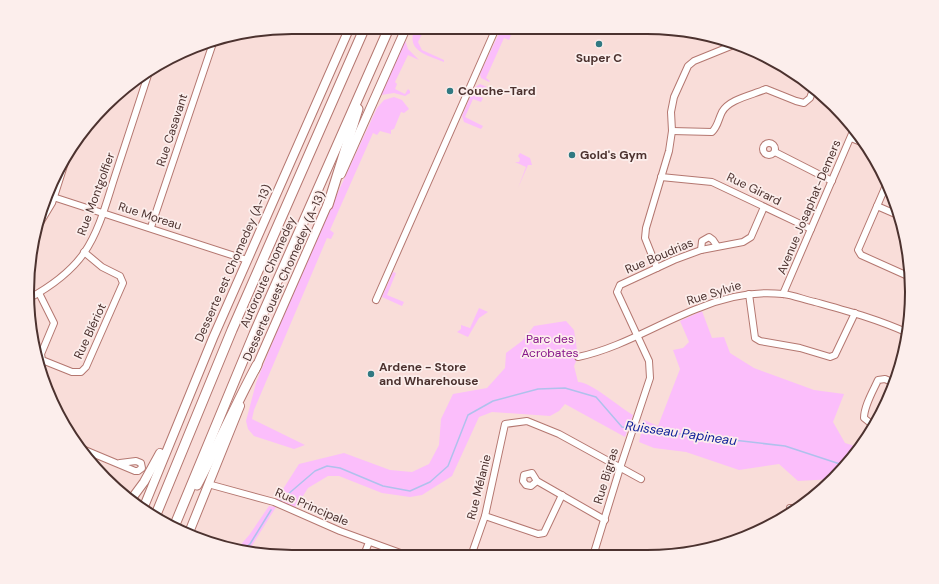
<svg xmlns="http://www.w3.org/2000/svg" width="939" height="584" viewBox="0 0 939 584" font-family="'DM Sans',sans-serif">
	<style>
		.green { fill: #fbbefb }
		.lines { fill: none; stroke-linecap: round; stroke-linejoin: round }
		.stream { stroke: #afc1ec; stroke-width: 1.5 }
		.minor-casing { stroke: #b47770; stroke-width: 8 }
		.major-casing { stroke: #b47770; stroke-width: 10 }
		.highway-casing { stroke: #b47770; stroke-width: 11 }
		.minor { stroke: #fff; stroke-width: 6 }
		.major { stroke: #fff; stroke-width: 8 }
		.highway { stroke: #fff; stroke-width: 9 }
		.poi-dot { fill: #317982; stroke: #fceeec; stroke-width: 1.5 }
		.labels { text-anchor: middle; dominant-baseline: central; stroke-width: 3.5; stroke-linejoin: round; paint-order: stroke }
		.poi-label { font-size: 12px; font-weight: bold; fill: #4c322f; stroke: #fceeec; text-anchor: start }
		.street-label { font-size: 12px; fill: #4c322f; stroke: #fceeec }
		.park-label { font-size: 12px; fill: #87178b; stroke: #fceeec }
		.water-label { font-size: 13px; font-style: italic; fill: #10219a; stroke: #fceeec }
		.rim { fill: none; stroke: #4c322f; stroke-width: 2 }
	</style>
	<rect width="100%" height="100%" fill="#f9ddd9"/>
	<g class="green">
		<path d="M415,28H421L419,32L422,34L418,42L422,50L444,60V62C427,55 405,51 415,28Z"/>
		<polygon points="500,31 511,35 509,40 504,38 486,78 490,81 489,82 481,78 480,74"/>
		<polygon points="405,40 408,49 419,60 408,55 395,82 397,84 395,89 405,94 408,89 410,91 410,93 405,96 394,93 381,95"/>
		<polygon points="480,84 487,87 486,89 483,88 479,96 483,98 481,102 473,99 465,117 483,126 481,129 464,122 462,116 474,88"/>
		<polygon points="394,97 402,100 409,109 404,113 401,112 394,129 391,130 391,134 380,131 377,135 373,133 330,230 334,233 331,239 327,238 254,410 252,419 305,445 294,449 254,436 248,429 246,421 256,383 301,272 377,108 384,100"/>
		<polygon points="520,153 530,158 532,165 528,165 518,188 526,167 515,162 519,162 520,159 518,156"/>
		<polygon points="393,272 396,273 387,295 404,302 402,306 382,297"/>
		<polygon points="479,308 488,312 479,318 468,337 457,332 461,329 461,325 470,328"/>
		<polygon points="702,311 712,338 724,337 730,353 754,368 814,390 844,394 833,422 845,443 861,448 833,479 798,481 779,464 739,470 686,452 654,448 639,442 644,420 658,426 680,369 673,350 683,348 689,342 680,321"/>
		<path d="M566,321L574,330L578,357L574,366L578,382C591,382 619,407 633,415L625,437L565,404L559,411L550,416L492,412L479,417L452,476L422,495L410,497L382,493L339,476H328L308,488L296,507L276,500L299,464L344,453L390,470L412,472L429,464L439,445L441,419L453,394L487,388L505,368L506,353L522,341L534,326Z"/>
		<polygon points="269,506 276,507 248,552 237,549 250,534"/>
	</g>
	<g class="lines">
		<g class="stream">
			<polyline points="636,429 785,446 846,466"/>
			<polyline points="280,501 315,471 327,466 340,468 383,486 410,491 430,482 448,466 468,415 493,401 538,389 565,388 596,397 622,427 632,428"/>
			<polyline points="241,550 250,544 271,510"/>
		</g>
		<defs>
			<g id="minor">
				<path d="M672,131L712,132C718,126 718,120 722,112C729,99 753,95 766,89L796,101L804,103L810,98L814,87"/>
				<polyline points="851,138 866,144"/>
				<circle cx="769" cy="149" r="6"/>
				<polyline points="775,152 832,181"/>
				<polyline points="661,177 712,182 811,229"/>
				<polyline points="887,183 858,250 861,255 910,277"/>
				<polyline points="47,195 247,260"/>
				<polyline points="877,206 900,216"/>
				<polyline points="151,227 214,40"/>
				<polyline points="37,228 52,203 68,153"/>
				<polyline points="701,250 702,241 709,237 713,240 717,246"/>
				<polyline points="657,268 645,238 646,228 669,151 672,131 671,112 674,97 688,66 694,61 736,44"/>
				<polyline points="39,293 54,323 41,354 42,360 72,372 81,372 86,367 123,283 120,276 102,267 84,252"/>
				<polyline points="749,294 755,338 760,341 800,348 830,357 835,355 855,313"/>
				<polyline points="783,294 854,129"/>
				<path d="M28,299C50,287 70,273 84,253C99,231 106,204 114,179C126,143 137,108 149,72"/>
				<polyline points="376,300 496,28"/>
				<path d="M578,357C621,348 659,323 699,308C725,297 755,291 783,294C793,295 805,300 815,302C847,311 877,319 908,333"/>
				<path d="M874,426L864,418C864,406 873,391 878,380L885,379L894,383"/>
				<polyline points="80,448 135,471 138,471 142,468 141,463 136,461 120,463"/>
				<polyline points="537,481 531,486 526,485 523,481 524,475 532,473 537,481 605,520"/>
				<polyline points="208,484 274,502 340,531 406,555"/>
				<polyline points="790,508 798,508"/>
				<polyline points="485,516 538,534 544,533 562,495"/>
				<polyline points="364,555 369,542"/>
				<polyline points="471,556 485,516 505,424 527,421 559,434 641,479"/>
				<polyline points="593,556 620,468 650,378 649,361 617,292 620,285 674,260 701,250 743,242 751,237 764,207"/>
			</g>
			<g id="major">
				<polyline points="341,174 406,28"/>
				<polyline points="255,370 330,199"/>
				<polyline points="130,501 144,482 160,453"/>
				<polyline points="143,509 213,338 350,27"/>
				<polyline points="188,535 240,406"/>
			</g>
			<g id="highway">
				<polyline points="328,205 358,109"/>
				<path d="M197,485C218,445 236,404 257,365"/>
				<polyline points="155,517 232,330 365,27"/>
				<polyline points="174,527 254,334 389,28"/>
			</g>
		</defs>
		<use href="#minor" class="minor-casing"/>
		<use href="#major" class="major-casing"/>
		<use href="#highway" class="highway-casing"/>
		<use href="#minor" class="minor"/>
		<use href="#major" class="major"/>
		<use href="#highway" class="highway"/>
	</g>
	<g class="poi-dot">
		<circle cx="599" cy="44" r="4"/>
		<circle cx="450" cy="91" r="4"/>
		<circle cx="572" cy="155" r="4"/>
		<circle cx="371" cy="374" r="4"/>
	</g>
	<g class="labels">
		<g class="poi-label">
			<text x="599" y="58" text-anchor="middle">Super C</text>
			<text x="458" y="91">Couche-Tard</text>
			<text x="580" y="155">Gold's Gym</text>
			<text x="379" y="367">Ardene - Store<tspan x="379" dy="14">and Wharehouse</tspan></text>
		</g>
		<g class="street-label">
			<text transform="translate(172 130) rotate(-72)">Rue Casavant</text>
			<text transform="translate(754 189) rotate(26)">Rue Girard</text>
			<text transform="translate(96 194) rotate(-70)">Rue Montgolfier</text>
			<text transform="translate(809 207) rotate(-67)">Avenue Josaphat-Demers</text>
			<text transform="translate(150 216) rotate(18)">Rue Moreau</text>
			<text transform="translate(659 256) rotate(-23)">Rue Boudrias</text>
			<text transform="translate(233 263) rotate(-66)">Desserte est Chomedey (A-13)</text>
			<text transform="translate(268 272) rotate(-66)">Autoroute Chomedey</text>
			<text transform="translate(284 276) rotate(-66)">Desserte ouest Chomedey (A-13)</text>
			<text transform="translate(714 293) rotate(-17)">Rue Sylvie</text>
			<text transform="translate(90 331) rotate(-65)">Rue Blériot</text>
			<text transform="translate(606 476) rotate(-73)">Rue Bigras</text>
			<text transform="translate(479 487) rotate(-76)">Rue Mélanie</text>
			<text transform="translate(312 507) rotate(23)">Rue Principale</text>
		</g>
		<g class="park-label">
			<text x="550" y="339">Parc des<tspan x="550" dy="14">Acrobates</tspan></text>
		</g>
		<g class="water-label">
			<text transform="translate(681 433) rotate(8)">Ruisseau Papineau</text>
		</g>
	</g>
	<path d="M0 0H939V584H0ZM292 34H647A258 258 0 0 1 905 292V292A258 258 0 0 1 647 550H292A258 258 0 0 1 34 292V292A258 258 0 0 1 292 34Z" fill="#fceeec" fill-rule="evenodd"/>
	<path class="rim" d="M292 34H647A258 258 0 0 1 905 292V292A258 258 0 0 1 647 550H292A258 258 0 0 1 34 292V292A258 258 0 0 1 292 34Z"/>
</svg>
